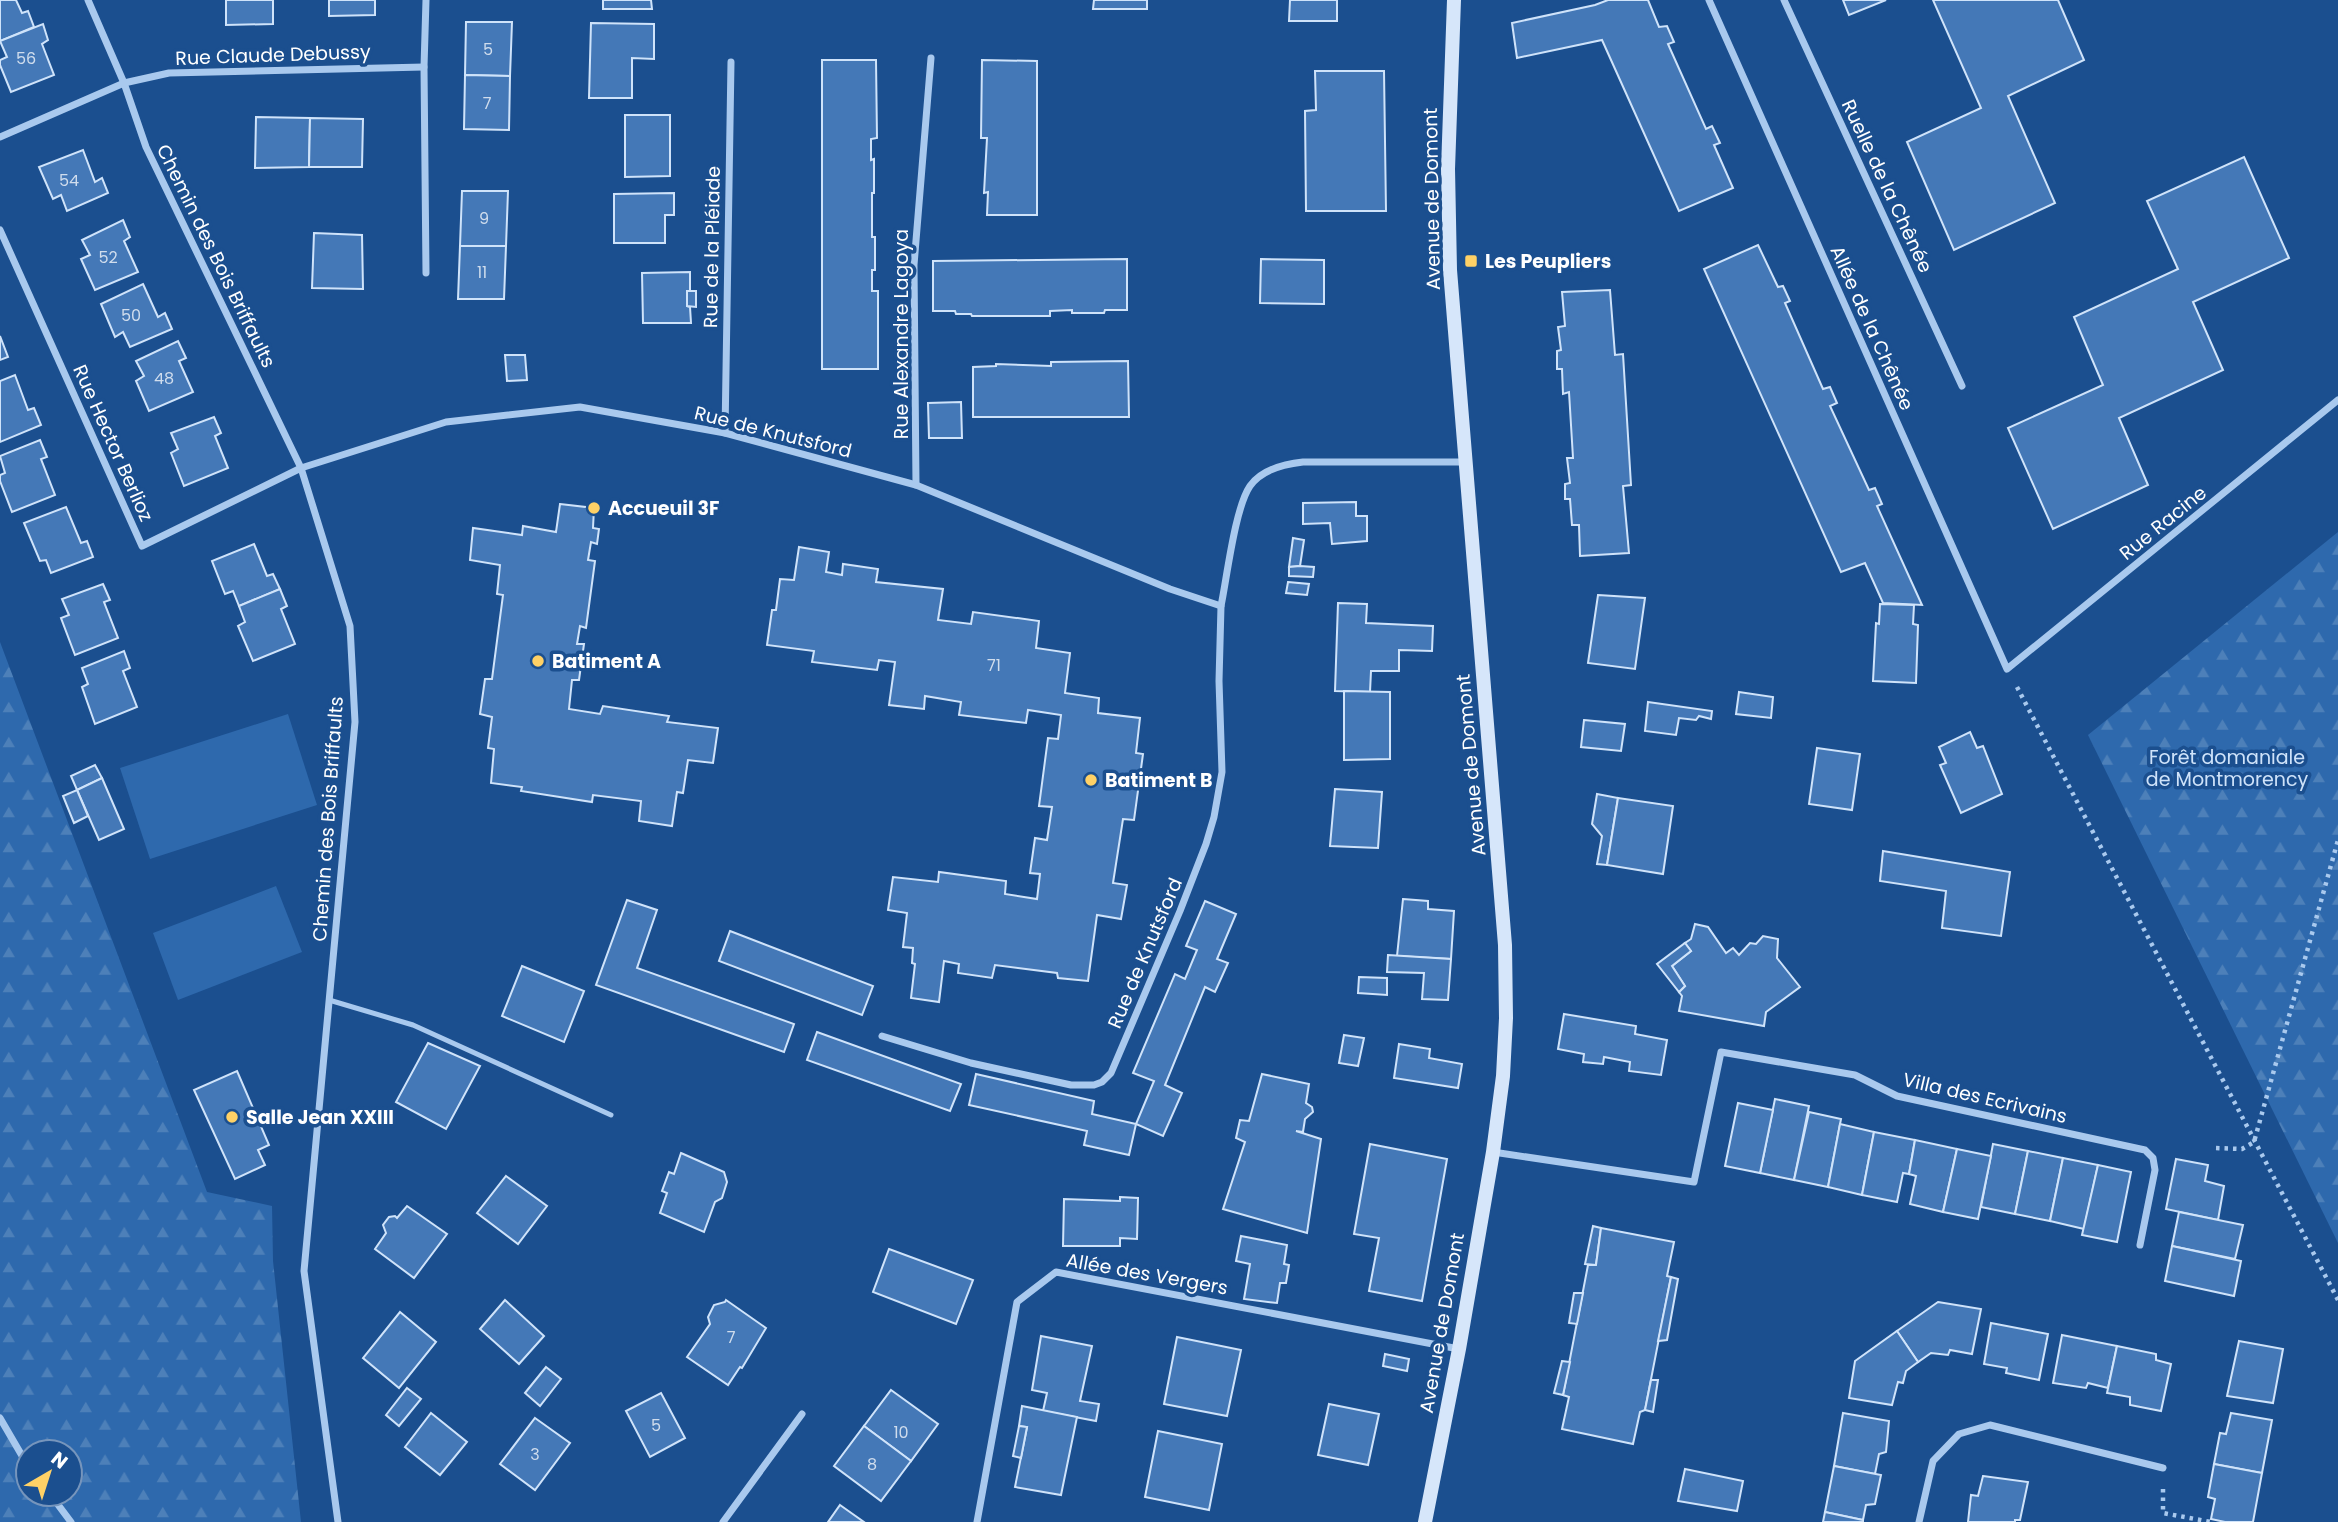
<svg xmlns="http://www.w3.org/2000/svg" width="2338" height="1522" viewBox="0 0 2338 1522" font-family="Poppins,sans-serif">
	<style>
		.grass { fill: #2e69ad }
		.forest { fill: url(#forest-firs); fill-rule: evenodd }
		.building { fill: #4478b7; stroke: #cfe3fa; stroke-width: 2 }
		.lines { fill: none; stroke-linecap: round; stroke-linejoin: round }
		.path { stroke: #a9c9ee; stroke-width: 4.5; stroke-dasharray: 3.5 5; stroke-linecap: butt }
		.lane { stroke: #a9c9ee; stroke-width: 5 }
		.street { stroke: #a9c9ee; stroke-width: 7 }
		.secondary { stroke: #d6e6fa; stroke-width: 14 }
		.poi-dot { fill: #ffd166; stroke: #1b4f8f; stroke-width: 2.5 }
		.labels { text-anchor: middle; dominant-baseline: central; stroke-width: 7; stroke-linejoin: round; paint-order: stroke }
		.number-label { font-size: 16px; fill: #d0dded }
		.street-label { font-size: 19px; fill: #fff; stroke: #1b4f8f }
		.poi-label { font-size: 19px; font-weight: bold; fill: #fff; stroke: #1b4f8f; text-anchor: start }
		.park-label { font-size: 19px; fill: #cfe3fa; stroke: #1b4f8f }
	</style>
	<defs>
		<pattern id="forest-firs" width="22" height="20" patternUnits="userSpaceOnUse" patternTransform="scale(1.75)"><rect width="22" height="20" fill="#2e69ad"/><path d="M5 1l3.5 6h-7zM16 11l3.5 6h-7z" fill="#4d80b9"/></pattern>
	</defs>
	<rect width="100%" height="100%" fill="#1b4f8f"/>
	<g class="grass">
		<polygon points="288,714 317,805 150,859 120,768"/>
		<polygon points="276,886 302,952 178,1000 153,933"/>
	</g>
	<g class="forest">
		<polygon points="2338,532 2338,1243 2088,735"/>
		<path d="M0,642L207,1192L272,1206L273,1261L301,1522H0ZM28,1452H70V1494H28Z"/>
	</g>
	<g class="building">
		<polygon points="0,0 16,0 22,13 28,11 34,27 0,41"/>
		<polygon points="226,0 273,0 273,24 226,25"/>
		<polygon points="329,0 375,0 375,15 329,16"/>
		<polygon points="603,0 651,0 652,9 603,9"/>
		<polygon points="1094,0 1147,0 1147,9 1093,9"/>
		<polygon points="1290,0 1337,0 1337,21 1289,21"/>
		<polygon points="1608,0 1648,0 1659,27 1667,26 1674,42 1668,44 1706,129 1712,126 1720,143 1714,145 1733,188 1679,211 1602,40 1517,58 1512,23 1595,5"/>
		<polygon points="1843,0 1886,0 1849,15"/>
		<polygon points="1933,0 2058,0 2084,60 2008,96 2055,203 1954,250 1907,142 1981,108"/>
		<polygon points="466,22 512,22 510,76 465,75"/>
		<polygon points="591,23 654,24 654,59 632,58 632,98 589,98"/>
		<polygon points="43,24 48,40 42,44 54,75 11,92 0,65 0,60 7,57 0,41"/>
		<polygon points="822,60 876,60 877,138 871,139 871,160 874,159 874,193 872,193 872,237 875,237 875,270 872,270 872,291 878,291 878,369 822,369"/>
		<polygon points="982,60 1037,61 1037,215 987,215 988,192 984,193 987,138 981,138"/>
		<polygon points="1315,71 1384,71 1386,211 1306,211 1305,111 1316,110"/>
		<polygon points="465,75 510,76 509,130 464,129"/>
		<polygon points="625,115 670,115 670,176 625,177"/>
		<polygon points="256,117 310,118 309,167 255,168"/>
		<polygon points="310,118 363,119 362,167 309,167"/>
		<polygon points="83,150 95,182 102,178 108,193 67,211 61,195 53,199 39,167"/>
		<polygon points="2244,157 2289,258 2193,302 2223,370 2119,418 2148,485 2053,529 2008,428 2103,385 2074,317 2178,269 2147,201"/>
		<polygon points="462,191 508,191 506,246 460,246"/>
		<polygon points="674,193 674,215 665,215 665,243 614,243 614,194"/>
		<polygon points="123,220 130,237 124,241 138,272 95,290 81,259 90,255 82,240"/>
		<polygon points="314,233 362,235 363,289 312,288"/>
		<polygon points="1758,245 1778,287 1783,286 1790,301 1785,303 1823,389 1830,387 1837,403 1830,406 1869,490 1875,488 1882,504 1877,506 1922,605 1883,603 1865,563 1841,572 1704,269"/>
		<polygon points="460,246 506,246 504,299 458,299"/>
		<polygon points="1127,259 1127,310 1105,310 1104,313 1072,313 1072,310 1050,311 1050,316 972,316 971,314 956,314 955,311 933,311 933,261"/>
		<polygon points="1261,259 1324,260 1324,304 1260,303"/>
		<polygon points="690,272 690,291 687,291 687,306 690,307 691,323 643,323 642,273"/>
		<polygon points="143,284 158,317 165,313 172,329 130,347 123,332 115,337 101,304"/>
		<polygon points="1610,290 1615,355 1623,354 1631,485 1623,486 1629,553 1580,556 1579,525 1572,525 1570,499 1565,499 1565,484 1570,483 1567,458 1573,458 1569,392 1563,394 1562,369 1557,369 1557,351 1561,350 1558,327 1565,326 1562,292"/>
		<polygon points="687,291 696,291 696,307 687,306"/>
		<polygon points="0,336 8,357 0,360"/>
		<polygon points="178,341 186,358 179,361 193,392 149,411 136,381 144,376 136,361"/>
		<polygon points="505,355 525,355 527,380 507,381"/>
		<polygon points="1128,361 1129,417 973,417 973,367 996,366 996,364 1051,366 1051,362"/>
		<polygon points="15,375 28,410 34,408 41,425 0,442 0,381"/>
		<polygon points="961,402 962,438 929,438 928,403"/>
		<polygon points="214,417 221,433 215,436 228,468 184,486 171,453 178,449 171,433"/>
		<polygon points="40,440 47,457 41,459 55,495 12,512 0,481 0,475 5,473 0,456"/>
		<polygon points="1356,502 1356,516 1367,516 1367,541 1332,544 1330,523 1303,524 1303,503"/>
		<polygon points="560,504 594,508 593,528 599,529 597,544 591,542 588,560 595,561 586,628 580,626 577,644 584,644 579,680 572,680 569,709 600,714 603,706 669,716 667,722 718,728 713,763 688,760 683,793 677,792 672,826 639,821 641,801 593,795 592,802 521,791 522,787 491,783 494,749 488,748 492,717 480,714 485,679 492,679 503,595 497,594 500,565 470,560 473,528 522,535 523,526 556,532"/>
		<polygon points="66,507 81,543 87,541 93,557 51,573 46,560 40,561 24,523"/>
		<polygon points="1293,538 1304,540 1300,566 1289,567"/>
		<polygon points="254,544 267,576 273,574 280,589 239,606 233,591 225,594 212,561"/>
		<polygon points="799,547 829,552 826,572 842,575 843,564 878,569 876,582 943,589 938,620 971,624 973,612 1039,621 1036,648 1070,653 1065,693 1099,698 1098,713 1140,718 1136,753 1143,754 1134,820 1123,819 1113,883 1127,885 1121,919 1097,915 1088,981 1058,978 1057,973 995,965 992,978 958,973 959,964 944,961 939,1002 911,998 915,964 912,963 913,948 903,947 907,913 888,910 893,877 938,882 939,872 1006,881 1005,894 1037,899 1040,874 1030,873 1035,838 1047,840 1052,807 1039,806 1048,738 1058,739 1061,715 1028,710 1026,723 959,715 961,702 925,696 924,709 889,705 895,662 879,660 877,670 812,662 814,651 767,645 772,610 776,610 780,579 794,580"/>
		<polygon points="1300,566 1314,567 1313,577 1289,576 1289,567"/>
		<polygon points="1288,582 1309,584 1307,595 1286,593"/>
		<polygon points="103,584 110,600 104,602 118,638 75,655 61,618 69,615 62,599"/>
		<polygon points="280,589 287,606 281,609 295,644 253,661 238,626 245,622 239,606"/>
		<polygon points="1598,595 1645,598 1635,669 1588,663"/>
		<polygon points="1338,603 1367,604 1366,623 1433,626 1432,651 1399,650 1399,671 1371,671 1370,692 1335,691"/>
		<polygon points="1880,604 1914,605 1913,624 1918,625 1916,683 1873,681 1876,623 1879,624"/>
		<polygon points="124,651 130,668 123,671 137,707 95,724 82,687 88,684 82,668"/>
		<polygon points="1344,691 1390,692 1390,759 1344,760"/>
		<polygon points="1739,692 1773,697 1771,718 1736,714"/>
		<polygon points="1648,702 1712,711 1711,719 1699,716 1696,720 1679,718 1676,735 1645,731"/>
		<polygon points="1584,720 1625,724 1621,751 1581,747"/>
		<polygon points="1970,732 1977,748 1983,746 2002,794 1961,813 1940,765 1946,763 1939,747"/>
		<polygon points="1817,748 1860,754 1852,810 1809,804"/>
		<polygon points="95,765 102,778 77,790 71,776"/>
		<polygon points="102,778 124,829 99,840 77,790"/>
		<polygon points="1335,789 1382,792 1378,848 1330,846"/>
		<polygon points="77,790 88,816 74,823 63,796"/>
		<polygon points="1597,794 1618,798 1607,865 1597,864 1602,836 1592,824"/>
		<polygon points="1618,798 1673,806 1663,874 1607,865"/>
		<polygon points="1883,851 2010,872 2001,936 1942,928 1946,891 1880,881"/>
		<polygon points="1403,899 1428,901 1428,909 1454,911 1451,959 1397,956"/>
		<polygon points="627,900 657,910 637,968 794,1024 784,1052 596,985"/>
		<polygon points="1205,901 1236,914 1217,959 1228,963 1215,992 1205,987 1165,1085 1182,1093 1163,1136 1136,1124 1154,1081 1133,1073 1175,974 1185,979 1197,950 1186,946"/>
		<polygon points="1695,924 1708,927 1726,953 1733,948 1739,955 1750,943 1756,944 1763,936 1778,939 1777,958 1800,987 1766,1012 1764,1026 1679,1011 1682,996 1679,992 1685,986 1672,966 1691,951 1685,943 1691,939"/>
		<polygon points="730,931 873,986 862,1015 719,961"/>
		<polygon points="1685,943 1691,951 1672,966 1685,986 1679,992 1657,964"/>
		<polygon points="1388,955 1451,959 1448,1000 1422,999 1424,973 1387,972"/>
		<polygon points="522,966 584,991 564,1042 502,1016"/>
		<polygon points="1359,977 1387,978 1387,995 1358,993"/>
		<polygon points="1564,1014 1636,1026 1635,1034 1667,1040 1661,1075 1629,1071 1630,1062 1604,1057 1603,1064 1583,1062 1584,1054 1558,1049"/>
		<polygon points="817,1032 961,1084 950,1111 807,1060"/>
		<polygon points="1344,1035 1364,1038 1358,1066 1339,1063"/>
		<polygon points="428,1043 480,1066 446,1129 396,1102"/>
		<polygon points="1399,1044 1430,1049 1429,1058 1462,1064 1458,1088 1394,1078"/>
		<polygon points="237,1071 269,1145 258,1150 265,1165 235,1179 194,1090"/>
		<polygon points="976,1074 1094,1101 1092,1114 1136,1124 1129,1155 1084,1145 1087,1131 969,1105"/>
		<polygon points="1262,1074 1309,1084 1306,1103 1312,1107 1313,1112 1305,1119 1303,1132 1296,1131 1321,1139 1307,1233 1223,1209 1245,1142 1236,1138 1240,1120 1249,1121"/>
		<polygon points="1775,1099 1809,1106 1794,1180 1760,1173"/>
		<polygon points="1738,1103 1773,1110 1760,1173 1725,1166"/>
		<polygon points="1809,1112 1841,1119 1828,1187 1794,1180"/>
		<polygon points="1840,1124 1874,1132 1862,1195 1828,1187"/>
		<polygon points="1874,1132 1915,1140 1909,1174 1903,1173 1897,1202 1862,1195"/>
		<polygon points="1915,1140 1957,1149 1943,1212 1910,1204 1916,1176 1909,1174"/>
		<polygon points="1370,1144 1447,1159 1422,1301 1369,1291 1379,1238 1354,1234"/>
		<polygon points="1993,1144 2028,1151 2015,1214 1981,1207"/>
		<polygon points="1957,1149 1991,1156 1978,1219 1943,1212"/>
		<polygon points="2028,1151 2063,1158 2050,1221 2015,1214"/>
		<polygon points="681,1153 724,1172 727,1182 722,1198 715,1202 704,1232 660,1213 667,1193 662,1191 669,1172 674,1174"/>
		<polygon points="2063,1158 2098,1165 2084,1229 2050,1221"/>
		<polygon points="2176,1159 2208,1165 2205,1181 2224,1186 2218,1220 2166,1209"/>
		<polygon points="2098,1165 2131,1172 2117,1242 2082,1235"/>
		<polygon points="506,1176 547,1206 518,1244 477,1213"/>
		<polygon points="1120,1197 1138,1198 1137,1239 1120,1238 1120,1246 1063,1246 1064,1199 1120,1201"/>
		<polygon points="407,1206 447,1234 414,1278 375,1249 386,1233 383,1225 389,1217 395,1216 397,1218"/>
		<polygon points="2179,1212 2243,1225 2235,1259 2172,1246"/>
		<polygon points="1593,1226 1601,1228 1596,1265 1585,1264"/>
		<polygon points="1601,1228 1674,1242 1667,1276 1671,1277 1645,1410 1640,1412 1633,1444 1562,1429 1569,1397 1563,1395 1588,1265 1596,1265"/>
		<polygon points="1241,1236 1287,1245 1284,1264 1289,1265 1286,1283 1280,1283 1277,1303 1244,1299 1250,1264 1236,1261"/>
		<polygon points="2172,1246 2241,1261 2234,1296 2165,1281"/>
		<polygon points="889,1249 973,1280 956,1324 873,1292"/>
		<polygon points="1671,1277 1678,1279 1667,1340 1658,1341"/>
		<polygon points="1574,1293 1583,1293 1577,1324 1569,1323"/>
		<polygon points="505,1300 544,1336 519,1364 480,1329"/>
		<polygon points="726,1300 766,1328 742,1368 740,1367 728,1385 687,1357 710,1324 708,1317 714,1305 725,1302"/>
		<polygon points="1938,1302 1981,1309 1972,1354 1950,1350 1948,1355 1931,1353 1918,1362 1897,1331"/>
		<polygon points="400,1312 436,1342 399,1388 363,1358"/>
		<polygon points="1991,1323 2048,1334 2039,1380 2006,1373 2007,1368 1984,1364"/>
		<polygon points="1897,1331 1918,1362 1906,1371 1903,1383 1898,1382 1892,1405 1849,1398 1855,1361"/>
		<polygon points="2062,1335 2117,1346 2108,1388 2088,1383 2086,1388 2053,1383"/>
		<polygon points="1041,1336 1092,1346 1080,1401 1099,1404 1096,1421 1043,1411 1047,1393 1032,1390"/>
		<polygon points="1177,1337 1241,1350 1227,1416 1164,1404"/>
		<polygon points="2239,1341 2283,1349 2273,1403 2227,1396"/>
		<polygon points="2117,1346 2156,1354 2156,1360 2171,1364 2161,1411 2130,1405 2130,1397 2107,1393"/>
		<polygon points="1385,1354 1409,1359 1407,1371 1383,1366"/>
		<polygon points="1562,1361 1570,1362 1563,1395 1554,1393"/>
		<polygon points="546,1367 561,1379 540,1406 525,1393"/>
		<polygon points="1651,1380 1658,1380 1653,1412 1645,1410"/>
		<polygon points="407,1388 421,1399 399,1426 386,1415"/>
		<polygon points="891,1390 938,1424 911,1461 864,1426"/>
		<polygon points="661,1393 685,1438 650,1457 626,1411"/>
		<polygon points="1329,1404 1379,1414 1368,1465 1318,1455"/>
		<polygon points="1022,1406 1077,1417 1061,1495 1015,1487 1027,1427 1019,1426"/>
		<polygon points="431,1413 467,1442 440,1475 405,1447"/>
		<polygon points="1843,1413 1889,1421 1886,1452 1879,1454 1875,1474 1834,1466"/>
		<polygon points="2231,1413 2272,1420 2262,1473 2214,1464 2220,1433 2226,1434"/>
		<polygon points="535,1418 570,1443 535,1490 500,1464"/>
		<polygon points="864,1426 911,1461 881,1501 834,1466"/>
		<polygon points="1019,1426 1027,1427 1021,1458 1013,1456"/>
		<polygon points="1158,1431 1222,1444 1209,1510 1145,1497"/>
		<polygon points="2214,1464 2262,1473 2253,1522 2225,1522 2211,1519 2215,1499 2208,1497"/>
		<polygon points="1834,1466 1881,1475 1875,1504 1866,1505 1863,1520 1825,1512"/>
		<polygon points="1685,1469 1743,1481 1737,1511 1678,1501"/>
		<polygon points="1983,1476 2028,1482 2020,1520 2015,1520 2015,1522 1968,1522 1971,1495 1978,1496"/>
		<polygon points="840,1505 864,1522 828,1522"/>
		<polygon points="1825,1512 1863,1520 1863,1522 1823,1522"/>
	</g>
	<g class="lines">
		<g class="path">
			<polyline points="2017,687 2338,1300"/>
			<polyline points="2216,1148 2242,1149 2254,1142 2338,840"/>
			<polyline points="2163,1489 2163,1513 2211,1522"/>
		</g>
		<polyline class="lane" points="329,1000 413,1025 611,1115"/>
		<g class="street">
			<polyline points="88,0 124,83 146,147 301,468 350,626 355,722 304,1271 338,1522"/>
			<polyline points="1709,0 2007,669 2338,400"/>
			<polyline points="1784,0 1962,386"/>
			<polyline points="0,137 124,83 169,73 424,67"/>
			<path d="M0,230L142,546L301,468L446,422L580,407L725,433L916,485L1170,589L1221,606C1227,577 1235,508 1250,486C1262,469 1285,464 1303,462H1467"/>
			<polyline points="426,273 424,67 426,0"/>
			<polyline points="725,433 731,62"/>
			<polyline points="916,485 914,265 931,58"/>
			<polyline points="882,1036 971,1063 1071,1085 1094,1085 1102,1082 1111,1073 1180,911 1206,844 1214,817 1222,772 1219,681 1221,606"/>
			<polyline points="1493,1152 1694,1182 1721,1052 1855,1075 1897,1096 2145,1150 2153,1158 2155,1170 2140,1245"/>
			<polyline points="0,1418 28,1466"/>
			<polyline points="50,1494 71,1522"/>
			<polyline points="723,1522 802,1414"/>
			<polyline points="977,1522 1017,1302 1056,1272 1459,1349"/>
			<polyline points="1919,1522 1933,1461 1959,1434 1990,1425 2163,1468"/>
		</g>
		<polyline class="secondary" points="1425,1522 1459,1349 1493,1152 1503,1076 1506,1018 1505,945 1450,270 1448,169 1454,0"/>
	</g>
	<g class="poi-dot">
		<rect x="1464" y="254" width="14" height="14" rx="3.5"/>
		<circle cx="594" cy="508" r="7"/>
		<circle cx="538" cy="661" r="7"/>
		<circle cx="1091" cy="780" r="7"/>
		<circle cx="232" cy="1117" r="7"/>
	</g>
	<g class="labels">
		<g class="number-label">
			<text x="488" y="49">5</text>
			<text x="26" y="58">56</text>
			<text x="487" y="103">7</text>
			<text x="69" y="180">54</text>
			<text x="484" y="218">9</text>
			<text x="108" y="257">52</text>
			<text x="482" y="272">11</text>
			<text x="131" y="315">50</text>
			<text x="164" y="378">48</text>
			<text x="994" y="665">71</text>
			<text x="731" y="1337">7</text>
			<text x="656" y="1425">5</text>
			<text x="901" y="1432">10</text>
			<text x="535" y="1454">3</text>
			<text x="872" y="1464">8</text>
		</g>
		<g class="street-label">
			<text transform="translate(273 55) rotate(-2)">Rue Claude Debussy</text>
			<text transform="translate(1887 186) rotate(65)">Ruelle de la Chênée</text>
			<text transform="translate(1432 199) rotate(-91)">Avenue de Domont</text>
			<text transform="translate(712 247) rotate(-89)">Rue de la Pléiade</text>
			<text transform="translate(216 256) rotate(64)">Chemin des Bois Briffaults</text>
			<text transform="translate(1872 328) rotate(66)">Allée de la Chênée</text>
			<text transform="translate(901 334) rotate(-90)">Rue Alexandre Lagoya</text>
			<text transform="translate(773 432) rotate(14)">Rue de Knutsford</text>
			<text transform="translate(113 443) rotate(66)">Rue Hector Berlioz</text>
			<text transform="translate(2163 523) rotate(-39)">Rue Racine</text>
			<text transform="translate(1471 765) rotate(-95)">Avenue de Domont</text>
			<text transform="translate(328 819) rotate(-86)">Chemin des Bois Briffaults</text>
			<text transform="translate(1145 953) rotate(-67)">Rue de Knutsford</text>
			<text transform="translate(1985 1098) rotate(13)">Villa des Ecrivains</text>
			<text transform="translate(1147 1274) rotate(10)">Allée des Vergers</text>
			<text transform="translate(1442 1323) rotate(-80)">Avenue de Domont</text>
		</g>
		<g class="poi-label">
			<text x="1485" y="261">Les Peupliers</text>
			<text x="608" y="508">Accueuil 3F</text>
			<text x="552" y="661">Batiment A</text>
			<text x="1105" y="780">Batiment B</text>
			<text x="246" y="1117">Salle Jean XXIII</text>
		</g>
		<g class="park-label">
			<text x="2227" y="757">Forêt domaniale<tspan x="2227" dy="22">de Montmorency</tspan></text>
		</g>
	</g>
	<g transform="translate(49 1473) rotate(39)"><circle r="33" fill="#1b4f8f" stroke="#7695bc" stroke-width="2"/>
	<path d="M0-5L12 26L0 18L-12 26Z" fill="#ffd166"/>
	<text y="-10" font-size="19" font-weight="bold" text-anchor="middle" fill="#ffffff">N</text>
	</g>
</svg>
